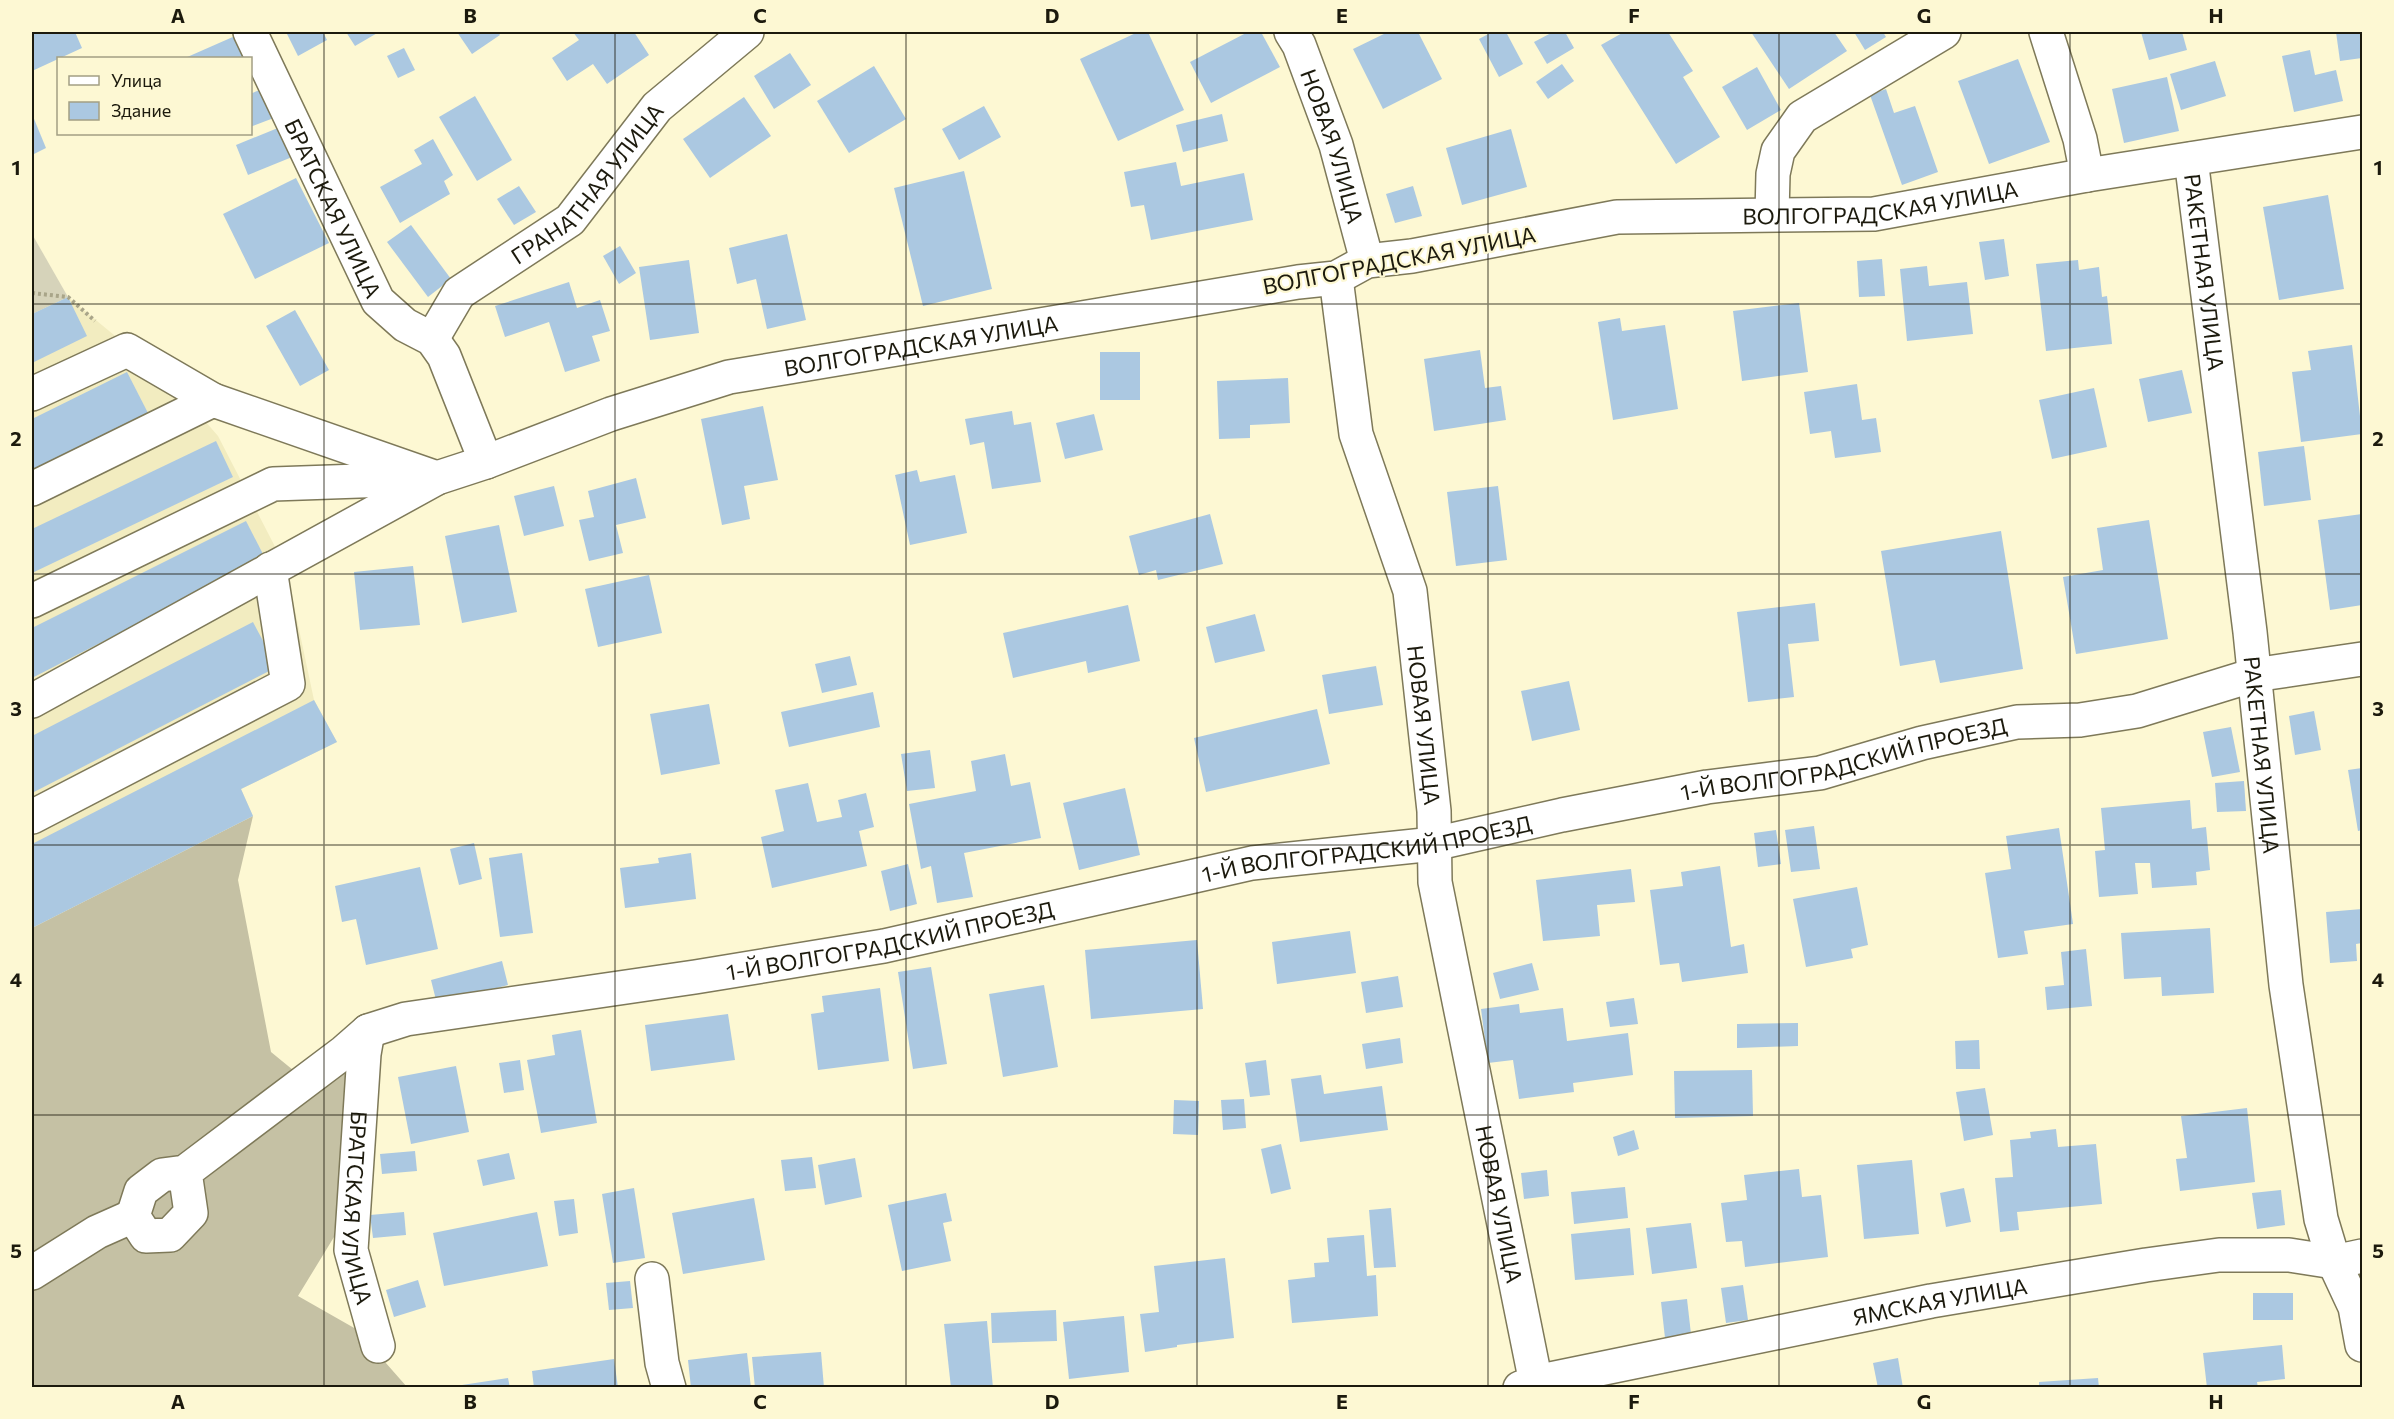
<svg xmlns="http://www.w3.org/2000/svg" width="2394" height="1419" viewBox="0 0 2394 1419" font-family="Commissioner,sans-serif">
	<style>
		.built { fill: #f2ecc0 }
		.green { fill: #d6d3ba }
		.forest { fill: #c5c1a4 }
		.building { fill: #abc8e1 }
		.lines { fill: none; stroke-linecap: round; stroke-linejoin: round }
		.minor-casing { stroke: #7e7959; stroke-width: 36 }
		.path { stroke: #a9a589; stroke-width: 4; stroke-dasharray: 3 3; stroke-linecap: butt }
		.minor { stroke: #fff; stroke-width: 33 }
		.grid { fill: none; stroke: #1c1a0d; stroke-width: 1.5; stroke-opacity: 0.55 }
		.labels { text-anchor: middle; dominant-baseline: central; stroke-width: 4.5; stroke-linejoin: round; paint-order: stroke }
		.street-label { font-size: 22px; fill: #1c1a0d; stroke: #fdf8d3 }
		.neatline { fill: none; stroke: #1c1a0d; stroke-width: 2 }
		.grid-label { font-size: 20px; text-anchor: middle; font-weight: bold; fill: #1c1a0d }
	</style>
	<rect width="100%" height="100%" fill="#fdf8d3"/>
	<polygon class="built" points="68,297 172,383 218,436 286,568 314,700 337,742 241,789 253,816 32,928 32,314"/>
	<polygon class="green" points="32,234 68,297 32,314"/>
	<polygon class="forest" points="253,816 238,880 271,1052 315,1088 346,1064 345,1124 334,1237 298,1296 356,1329 407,1387 32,1388 32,928"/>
	<g class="building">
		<polygon points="32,32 75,32 82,48 32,71"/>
		<polygon points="286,32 323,32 327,40 298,56"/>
		<polygon points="346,32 379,32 355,46"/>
		<polygon points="457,32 498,32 500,35 472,54"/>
		<polygon points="573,32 634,32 649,55 607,84 593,64 567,81 552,58 579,40"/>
		<polygon points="1138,32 1148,32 1184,110 1118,141 1080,59"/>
		<polygon points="1248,32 1261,32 1280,67 1211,103 1190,62"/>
		<polygon points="1388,32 1418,32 1442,79 1383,109 1353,49"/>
		<polygon points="1492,32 1506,32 1523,64 1499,77 1479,39"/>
		<polygon points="1553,32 1565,32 1574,48 1547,64 1534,42"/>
		<polygon points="1624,32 1668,32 1693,71 1683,77 1720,137 1676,164 1601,45"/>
		<polygon points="1751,32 1834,32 1847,51 1789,89"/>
		<polygon points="1854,32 1883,32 1886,37 1865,50"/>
		<polygon points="2141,32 2182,32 2187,50 2149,60"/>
		<polygon points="2336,32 2362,32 2362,58 2340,61"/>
		<polygon points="235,36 245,58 185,58"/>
		<polygon points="404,48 415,70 398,78 387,56"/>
		<polygon points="2310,50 2315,75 2336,70 2343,101 2294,112 2282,56"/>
		<polygon points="790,53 811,85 774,109 754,76"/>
		<polygon points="2018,59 2050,142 1989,164 1958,81"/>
		<polygon points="2215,61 2226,96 2181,110 2170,74"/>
		<polygon points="1562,64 1574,81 1548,99 1536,82"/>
		<polygon points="874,66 906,119 849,153 817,101"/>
		<polygon points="1757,67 1781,110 1747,130 1722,87"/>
		<polygon points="2167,77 2179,131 2124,143 2112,89"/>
		<polygon points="267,87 279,116 250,127 250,94"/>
		<polygon points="1886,89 1894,113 1915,106 1938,172 1902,185 1870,95"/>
		<polygon points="475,96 512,160 477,181 439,117"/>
		<polygon points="744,97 771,136 710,178 683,139"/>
		<polygon points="984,106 1001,137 959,160 942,129"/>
		<polygon points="32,114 46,148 32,155"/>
		<polygon points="1222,114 1228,141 1183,152 1176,125"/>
		<polygon points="290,123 302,153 248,175 236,145"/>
		<polygon points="1511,129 1527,187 1462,205 1446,148"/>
		<polygon points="433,139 453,175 444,181 450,194 400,223 380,187 422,164 414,150"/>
		<polygon points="1176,162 1181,186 1244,173 1253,220 1151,240 1144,205 1131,207 1124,172"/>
		<polygon points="964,171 992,289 923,306 894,188"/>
		<polygon points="296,178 329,243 255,279 223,214"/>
		<polygon points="519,186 536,212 514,225 497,199"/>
		<polygon points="1413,186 1422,216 1395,223 1386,194"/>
		<polygon points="2328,195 2344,289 2279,300 2263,207"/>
		<polygon points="411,225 451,279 428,297 387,242"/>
		<polygon points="787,234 806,320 767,329 756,279 737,284 729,248"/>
		<polygon points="2004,239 2009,276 1985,280 1979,242"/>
		<polygon points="620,246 636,273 619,284 603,256"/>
		<polygon points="1882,259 1885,296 1859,297 1857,261"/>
		<polygon points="689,260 699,333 650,340 639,267"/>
		<polygon points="2078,260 2079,270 2099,267 2102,297 2107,296 2112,344 2046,351 2036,264"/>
		<polygon points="1927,266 1929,286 1967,282 1973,334 1907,341 1900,269"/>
		<polygon points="569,282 577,308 600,300 610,331 592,336 600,361 565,372 549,322 505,337 495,306"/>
		<polygon points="68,297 87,336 32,363 32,314"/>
		<polygon points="1799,303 1808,372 1742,381 1733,311"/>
		<polygon points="295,310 329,370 300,386 266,326"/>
		<polygon points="1620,318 1622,331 1665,325 1678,409 1613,420 1598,322"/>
		<polygon points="2352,345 2362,434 2301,442 2292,372 2311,370 2308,351"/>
		<polygon points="1480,350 1485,388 1501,386 1506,420 1434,431 1424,359"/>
		<rect x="1100" y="352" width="40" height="48"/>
		<polygon points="2182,370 2192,413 2148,422 2139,379"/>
		<polygon points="127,372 148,413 32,470 32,419"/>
		<polygon points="1288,378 1290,423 1250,425 1250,438 1219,439 1217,381"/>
		<polygon points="1857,384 1862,420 1876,418 1881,452 1835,458 1831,431 1810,434 1804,392"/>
		<polygon points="2094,388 2107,447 2052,459 2039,400"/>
		<polygon points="763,406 778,480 744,486 750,519 722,525 701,419"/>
		<polygon points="1012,411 1014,425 1031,422 1041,482 992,489 984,442 970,445 965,419"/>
		<polygon points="1094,414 1103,450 1065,459 1056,423"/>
		<polygon points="216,441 233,477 32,573 32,529"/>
		<polygon points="2304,446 2311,500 2264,506 2258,452"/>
		<polygon points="917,470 920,482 955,475 967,533 910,545 895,475"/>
		<polygon points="636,478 646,518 616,525 623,553 589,561 579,520 594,517 588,491"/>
		<polygon points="554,486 564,526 524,536 514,496"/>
		<polygon points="1498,486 1507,560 1456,566 1447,492"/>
		<polygon points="1210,514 1223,564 1158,580 1156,570 1139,575 1129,536"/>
		<polygon points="2362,514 2362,605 2330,610 2318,520"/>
		<polygon points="2149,520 2168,639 2076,654 2063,577 2103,570 2097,528"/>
		<polygon points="246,521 265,558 32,678 32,628"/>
		<polygon points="499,525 517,612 462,623 445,536"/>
		<polygon points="2001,531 2023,669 1940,683 1935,660 1900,666 1881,551"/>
		<polygon points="413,566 420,625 360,630 354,572"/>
		<polygon points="649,575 662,633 598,647 585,589"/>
		<polygon points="1815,603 1819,641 1788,644 1794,697 1748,702 1737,612"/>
		<polygon points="1128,605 1140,661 1088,673 1086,661 1013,678 1003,633"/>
		<polygon points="1255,614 1265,651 1215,663 1206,627"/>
		<polygon points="253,622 277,667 32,793 32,736"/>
		<polygon points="850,656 857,685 822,693 815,664"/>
		<polygon points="1376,666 1383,705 1329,714 1322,675"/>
		<polygon points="1569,681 1580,730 1532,741 1521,691"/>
		<polygon points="873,692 880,727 789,747 781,712"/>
		<polygon points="314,700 337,742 241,789 253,816 32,928 32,844"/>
		<polygon points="709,704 720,764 661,775 650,714"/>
		<polygon points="1317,709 1330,764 1206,792 1194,738"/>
		<polygon points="2314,711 2321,750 2295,755 2289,716"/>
		<polygon points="2231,727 2240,772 2212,777 2203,732"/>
		<polygon points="930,750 935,788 907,791 901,754"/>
		<polygon points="1005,754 1011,786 1030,782 1041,838 964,853 973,897 937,903 931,866 921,869 909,804 976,791 971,761"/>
		<polygon points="2362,768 2362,830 2358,831 2348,770"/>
		<polygon points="2244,781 2246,811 2217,812 2215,783"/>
		<polygon points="808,783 817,822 842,817 838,800 866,793 874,827 859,831 867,866 772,888 761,837 784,831 775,790"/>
		<polygon points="1125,788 1140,855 1079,870 1063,803"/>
		<polygon points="2190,800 2192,829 2206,827 2210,870 2196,872 2197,885 2152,888 2150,863 2135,863 2138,894 2099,897 2095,851 2105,850 2101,808"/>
		<polygon points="1814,826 1820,869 1791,872 1785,830"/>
		<polygon points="2059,828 2073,924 2024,931 2028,954 1998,958 1985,873 2011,869 2006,836"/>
		<polygon points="1776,830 1781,864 1758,867 1754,833"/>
		<polygon points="474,843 482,879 459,885 450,849"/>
		<polygon points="522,853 533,933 500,937 489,858"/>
		<polygon points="691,853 696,899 625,908 620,868 659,863 658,858"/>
		<polygon points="908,864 917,904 890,911 881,871"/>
		<polygon points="1720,866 1731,947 1744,944 1748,973 1682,982 1679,963 1660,965 1650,890 1683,886 1681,872"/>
		<polygon points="420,867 438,949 366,965 356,919 342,922 335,886"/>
		<polygon points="1631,869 1635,902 1597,905 1600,936 1543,941 1536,880"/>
		<polygon points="1857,887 1868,945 1851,949 1853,958 1806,967 1793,899"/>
		<polygon points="2362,909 2362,943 2356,944 2357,961 2330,963 2326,912"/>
		<polygon points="2210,928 2214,993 2162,996 2161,977 2124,979 2121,933"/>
		<polygon points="1350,931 1356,973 1277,984 1272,942"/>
		<polygon points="1197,940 1203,1009 1091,1019 1085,950"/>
		<polygon points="2086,949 2092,1006 2047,1010 2045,987 2064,985 2061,952"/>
		<polygon points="502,961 508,985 437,1004 431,980"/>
		<polygon points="1532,963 1539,990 1500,999 1493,973"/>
		<polygon points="931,967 947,1064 913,1069 898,972"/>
		<polygon points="1398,976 1403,1007 1366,1013 1361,982"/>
		<polygon points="1044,985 1058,1067 1003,1077 989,994"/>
		<polygon points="880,988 889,1061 818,1070 811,1014 824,1012 822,996"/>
		<polygon points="1634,998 1638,1024 1610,1027 1606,1002"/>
		<polygon points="1519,1004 1520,1013 1563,1008 1567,1041 1628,1033 1633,1075 1573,1083 1574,1092 1519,1099 1513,1060 1488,1063 1481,1009"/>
		<polygon points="728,1014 735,1060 651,1071 645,1025"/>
		<polygon points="1798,1023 1798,1046 1737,1048 1737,1024"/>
		<polygon points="581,1030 597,1123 541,1133 527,1060 555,1055 552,1035"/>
		<polygon points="1400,1038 1403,1063 1366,1069 1362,1044"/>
		<polygon points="1979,1040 1980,1069 1956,1069 1955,1041"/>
		<polygon points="520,1060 524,1090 504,1093 499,1063"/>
		<polygon points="1266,1060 1270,1095 1250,1097 1245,1063"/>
		<polygon points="456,1066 469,1132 411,1144 398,1077"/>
		<polygon points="1752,1070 1753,1116 1675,1118 1674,1071"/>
		<polygon points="1321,1075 1324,1094 1382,1086 1388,1130 1300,1142 1291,1079"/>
		<polygon points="1985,1088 1993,1135 1964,1141 1956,1092"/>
		<polygon points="1244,1099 1246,1128 1223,1130 1221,1100"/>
		<polygon points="1174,1100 1199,1101 1198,1135 1173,1134"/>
		<polygon points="2247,1108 2255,1182 2180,1191 2176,1159 2187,1158 2181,1116"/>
		<polygon points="2056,1129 2058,1147 2096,1144 2102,1204 2017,1212 2019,1230 2000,1232 1995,1178 2013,1177 2010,1140 2031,1138 2030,1132"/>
		<polygon points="1634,1130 1639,1149 1618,1156 1613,1137"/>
		<polygon points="1281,1144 1291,1189 1271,1194 1261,1149"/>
		<polygon points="415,1151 417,1171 382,1174 380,1154"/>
		<polygon points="509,1153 515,1179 483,1186 477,1160"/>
		<polygon points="812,1157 816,1188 785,1191 781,1160"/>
		<polygon points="855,1158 862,1197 825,1205 818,1165"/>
		<polygon points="1912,1160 1919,1234 1864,1239 1857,1165"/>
		<polygon points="1799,1169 1802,1197 1821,1195 1828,1257 1745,1267 1742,1241 1726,1242 1721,1203 1747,1200 1744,1175"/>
		<polygon points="1547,1170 1549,1196 1524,1199 1521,1173"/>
		<polygon points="1625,1187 1628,1218 1574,1224 1571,1192"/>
		<polygon points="634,1188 645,1258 613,1263 602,1194"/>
		<polygon points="1964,1188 1971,1222 1946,1227 1940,1193"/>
		<polygon points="2281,1190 2285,1225 2257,1229 2252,1193"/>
		<polygon points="946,1193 952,1221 943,1223 951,1261 902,1271 888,1205"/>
		<polygon points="754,1198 765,1260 683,1274 672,1213"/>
		<polygon points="574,1199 578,1233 559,1236 554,1201"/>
		<polygon points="1391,1208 1396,1267 1374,1268 1369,1210"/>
		<polygon points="404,1212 406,1235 373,1238 370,1215"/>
		<polygon points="537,1212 548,1266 444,1286 433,1233"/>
		<polygon points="1691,1223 1697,1268 1652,1274 1646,1228"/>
		<polygon points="1630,1228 1634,1275 1575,1280 1571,1234"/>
		<polygon points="1364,1235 1367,1276 1376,1275 1378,1316 1292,1323 1288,1280 1315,1277 1314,1263 1329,1262 1327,1238"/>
		<polygon points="1225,1258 1234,1338 1177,1345 1177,1347 1145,1352 1140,1314 1159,1312 1154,1266"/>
		<polygon points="418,1280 426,1307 394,1317 386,1290"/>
		<polygon points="630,1281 633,1308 609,1310 606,1283"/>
		<polygon points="1743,1285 1748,1320 1726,1323 1721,1288"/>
		<rect x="2253" y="1293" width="40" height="27"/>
		<polygon points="1687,1299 1691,1334 1665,1338 1661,1302"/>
		<polygon points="1056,1310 1057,1341 992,1343 991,1313"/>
		<polygon points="1124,1316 1129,1372 1069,1379 1063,1322"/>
		<polygon points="987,1321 993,1388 951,1388 944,1324"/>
		<polygon points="2282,1345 2285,1379 2257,1382 2258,1388 2207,1388 2203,1353"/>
		<polygon points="821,1352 824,1388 755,1388 752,1357"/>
		<polygon points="747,1353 751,1388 691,1388 688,1360"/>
		<polygon points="1898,1358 1903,1388 1878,1388 1873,1363"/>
		<polygon points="614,1359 618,1388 534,1388 532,1371"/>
		<polygon points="508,1378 510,1388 463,1388 462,1385"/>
		<polygon points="2098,1378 2099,1388 2039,1388 2039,1382"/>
	</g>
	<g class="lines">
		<defs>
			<g id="minor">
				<path id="s1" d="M250,32L378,301L405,325L432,339L444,356L486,462"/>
				<path id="s2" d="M1291,32L1299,45L1336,145L1367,261"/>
				<polyline points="2046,32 2080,139 2087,175"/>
				<path id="s3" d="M2191,159L2250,632L2286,985L2321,1219L2334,1262L2355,1307L2362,1345"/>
				<polyline points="1772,214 1773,174 1778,151 1802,117 1944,32"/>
				<path id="s4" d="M1336,278L1356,434L1410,591L1434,811L1435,882L1537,1388"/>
				<path id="s5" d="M432,339L459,293L570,220L657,107L747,32"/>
				<polyline points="32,394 127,350 213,400"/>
				<polyline points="32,489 213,400 437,478"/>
				<polyline points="32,601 273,484 417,479"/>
				<path id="s6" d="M32,701L437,478L486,462L611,414L729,377L1298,282L1336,278L1367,261L1412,256L1617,217L1874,214L2087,175L2362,132"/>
				<polyline points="32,817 288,684 270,569"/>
				<path id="s7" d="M368,1031L364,1054L351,1250L378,1346"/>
				<path id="s8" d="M185,1172L191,1213L170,1235L146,1236L133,1216L141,1191L162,1175L185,1172L344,1052L368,1031L406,1019L695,977L884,946L1252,863L1434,844L1562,815L1707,787L1820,773L1922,743L2017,722L2080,720L2137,711L2254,675L2362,659"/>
				<polyline points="32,1273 97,1232 133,1216"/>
				<polyline points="652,1279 662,1363 669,1388"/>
				<path id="s9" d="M1520,1388L1536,1382L1931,1301L2146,1265L2219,1255H2289L2334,1262L2362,1256"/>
			</g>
		</defs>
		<use href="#minor" class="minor-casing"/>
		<polyline class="path" points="32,293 68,297 95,321"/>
		<use href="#minor" class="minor"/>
	</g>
	<path class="grid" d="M324,32V1388M615,32V1388M906,32V1388M1197,32V1388M1488,32V1388M1779,32V1388M2070,32V1388M32,304H2362M32,574H2362M32,845H2362M32,1115H2362"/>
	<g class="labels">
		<g class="street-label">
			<text stroke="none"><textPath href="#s2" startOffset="122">НОВАЯ УЛИЦА</textPath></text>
			<text stroke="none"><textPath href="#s5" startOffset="224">ГРАНАТНАЯ УЛИЦА</textPath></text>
			<text stroke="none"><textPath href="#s6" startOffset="1940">ВОЛГОГРАДСКАЯ УЛИЦА</textPath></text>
			<text stroke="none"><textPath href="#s1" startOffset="195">БРАТСКАЯ УЛИЦА</textPath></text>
			<text transform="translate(1399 260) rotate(-11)">ВОЛГОГРАДСКАЯ УЛИЦА</text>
			<text stroke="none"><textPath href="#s3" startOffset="114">РАКЕТНАЯ УЛИЦА</textPath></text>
			<text stroke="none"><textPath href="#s6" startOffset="966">ВОЛГОГРАДСКАЯ УЛИЦА</textPath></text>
			<text stroke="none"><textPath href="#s4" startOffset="458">НОВАЯ УЛИЦА</textPath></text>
			<text stroke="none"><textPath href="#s3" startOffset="600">РАКЕТНАЯ УЛИЦА</textPath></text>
			<text stroke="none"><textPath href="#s8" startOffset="1929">1-Й ВОЛГОГРАДСКИЙ ПРОЕЗД</textPath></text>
			<text stroke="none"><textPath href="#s8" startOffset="1443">1-Й ВОЛГОГРАДСКИЙ ПРОЕЗД</textPath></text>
			<text stroke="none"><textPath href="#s8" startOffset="957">1-Й ВОЛГОГРАДСКИЙ ПРОЕЗД</textPath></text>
			<text stroke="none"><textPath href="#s4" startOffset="944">НОВАЯ УЛИЦА</textPath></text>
			<text stroke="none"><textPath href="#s7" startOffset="178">БРАТСКАЯ УЛИЦА</textPath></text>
			<text stroke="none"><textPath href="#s9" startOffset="429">ЯМСКАЯ УЛИЦА</textPath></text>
		</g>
	</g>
	<rect width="2394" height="1419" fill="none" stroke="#fdf8d3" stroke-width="66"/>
	<rect x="57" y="57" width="195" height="78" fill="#fdf8d3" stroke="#a39f84" stroke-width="1.5"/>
	<rect x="69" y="76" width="30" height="9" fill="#ffffff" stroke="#a39f84" stroke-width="1.5"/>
	<text x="111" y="87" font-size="18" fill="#1c1a0d">Улица</text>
	<rect x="69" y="102" width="30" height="18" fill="#abc8e1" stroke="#a39f84" stroke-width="1.5"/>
	<text x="111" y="117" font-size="18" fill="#1c1a0d">Здание</text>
	<rect x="33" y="33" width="2328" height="1353" class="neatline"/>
	<g class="grid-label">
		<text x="178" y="23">A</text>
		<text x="470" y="23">B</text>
		<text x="760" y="23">C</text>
		<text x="1052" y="23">D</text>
		<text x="1342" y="23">E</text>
		<text x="1634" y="23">F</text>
		<text x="1924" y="23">G</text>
		<text x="2216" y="23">H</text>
		<text x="16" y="175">1</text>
		<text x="2378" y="175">1</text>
		<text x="16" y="446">2</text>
		<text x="2378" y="446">2</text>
		<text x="16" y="716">3</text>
		<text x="2378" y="716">3</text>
		<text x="16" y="987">4</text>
		<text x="2378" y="987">4</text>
		<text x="16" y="1258">5</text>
		<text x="2378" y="1258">5</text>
		<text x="178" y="1409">A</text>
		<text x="470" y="1409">B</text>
		<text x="760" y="1409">C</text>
		<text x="1052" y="1409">D</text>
		<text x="1342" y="1409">E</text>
		<text x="1634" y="1409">F</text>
		<text x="1924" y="1409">G</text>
		<text x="2216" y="1409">H</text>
	</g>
</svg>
